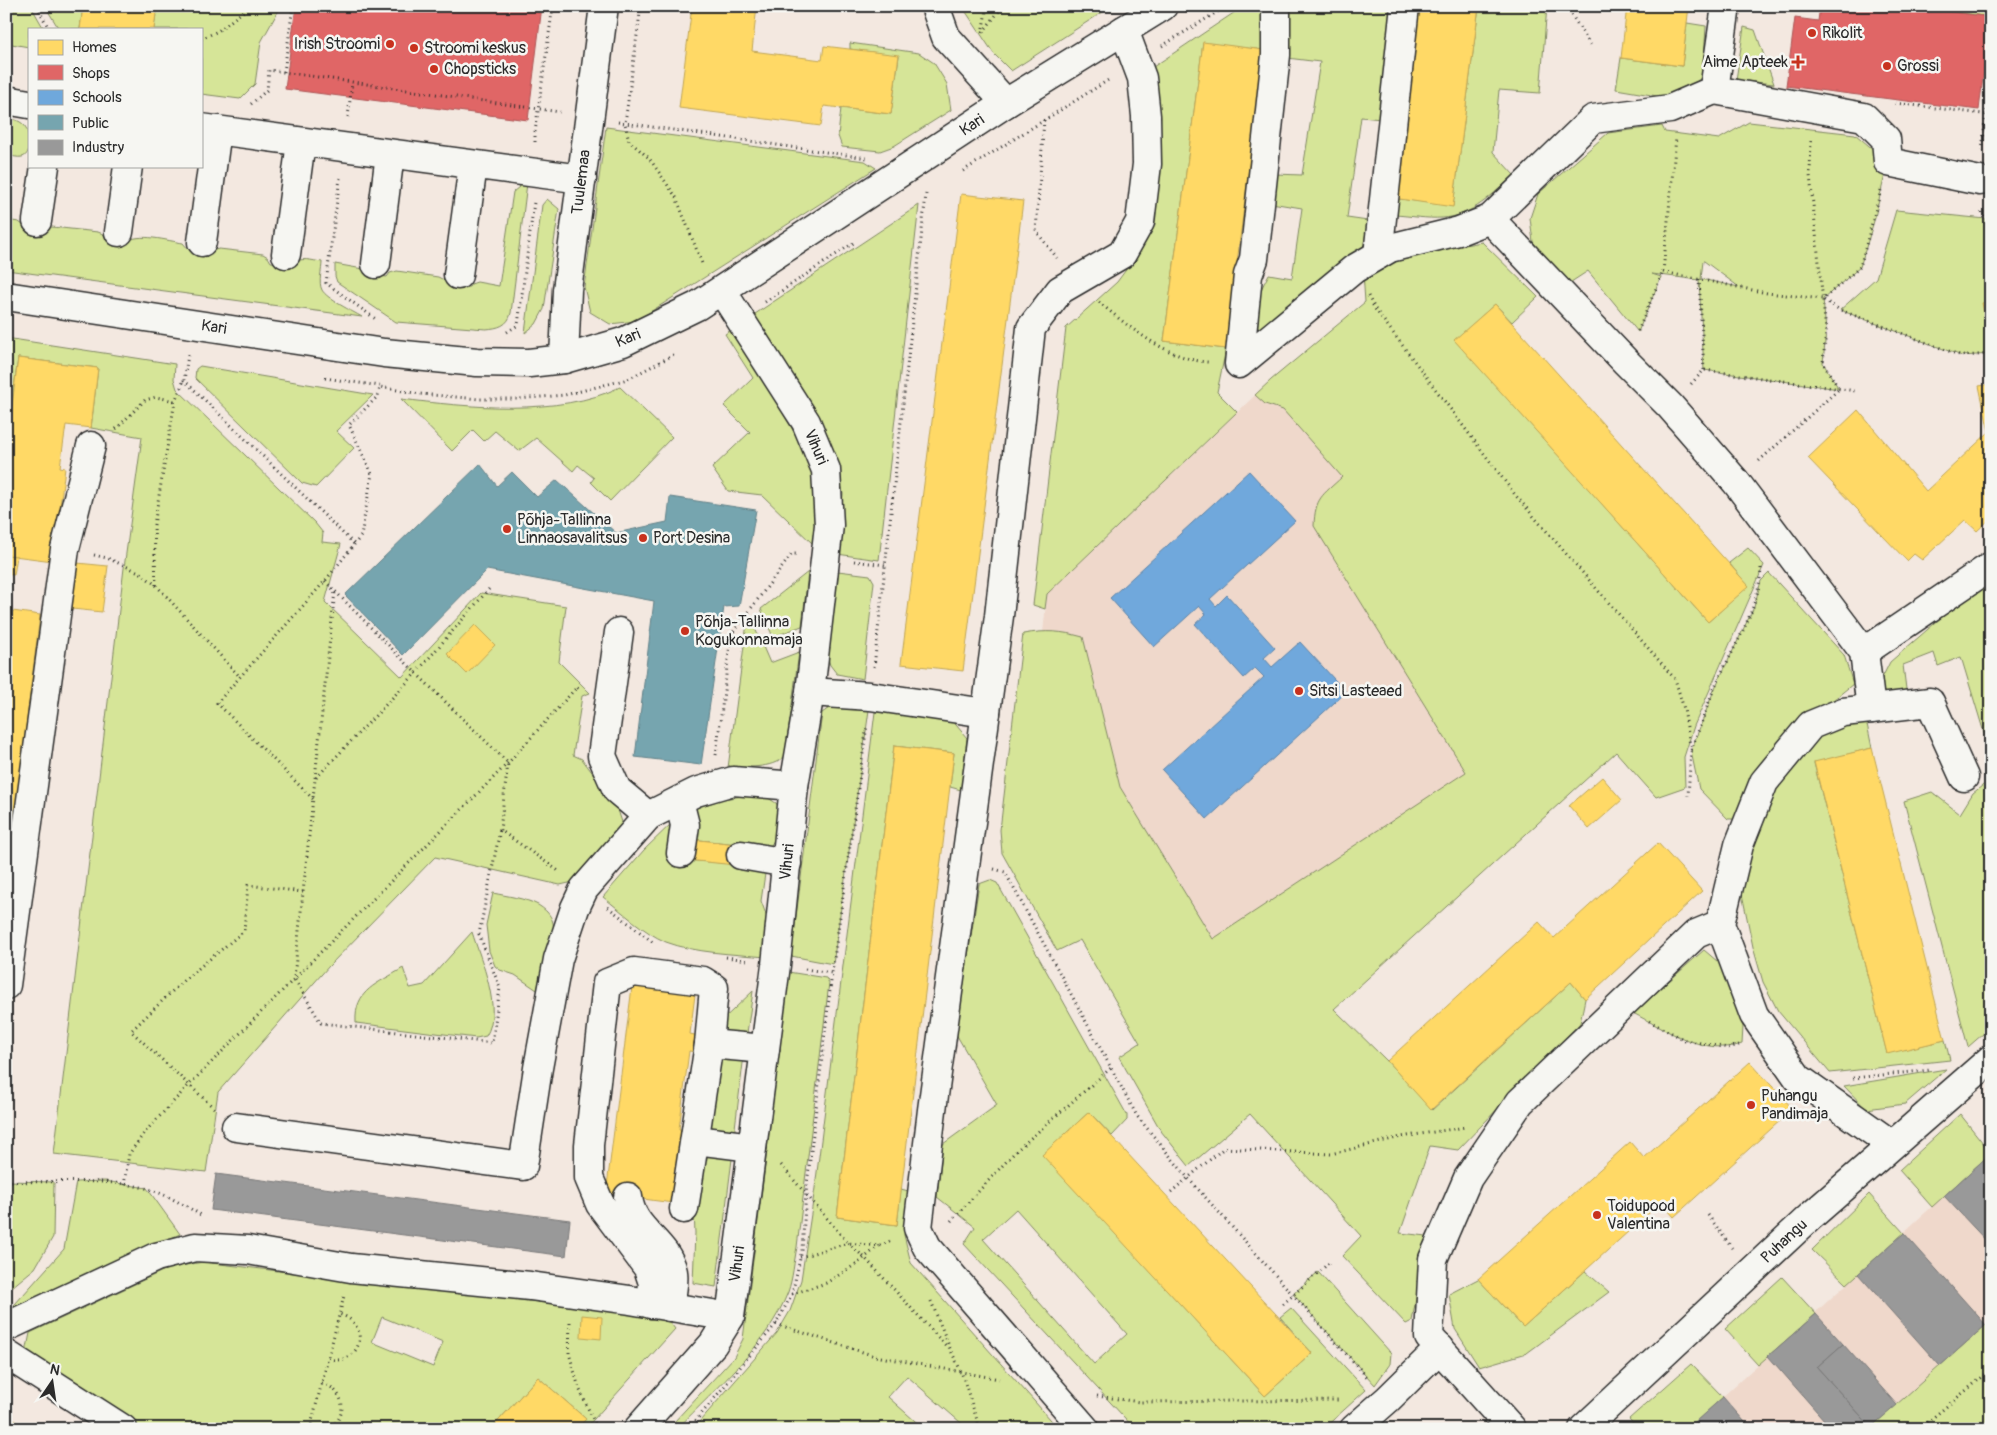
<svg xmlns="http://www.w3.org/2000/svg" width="1997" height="1435" viewBox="0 0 1997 1435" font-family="Pangolin,sans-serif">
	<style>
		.built { fill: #efd8cb }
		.green { fill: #d6e598; stroke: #808862; fill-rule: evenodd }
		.homes { fill: #ffd966; stroke: #bfa554 }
		.shops { fill: #e06666; stroke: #aa5454 }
		.schools { fill: #6fa8dc; stroke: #5b82a7 }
		.public { fill: #76a5af; stroke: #608087 }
		.industry { fill: #999; stroke: #787878 }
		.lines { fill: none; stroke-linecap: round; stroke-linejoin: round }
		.minor-casing { stroke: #2b2b2b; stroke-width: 31 }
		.path { stroke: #2b2b2b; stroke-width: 3; stroke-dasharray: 1 4; stroke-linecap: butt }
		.minor { stroke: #f6f6f2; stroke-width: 28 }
		.poi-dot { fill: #c8321e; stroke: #f6f6f2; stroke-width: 2 }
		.labels { text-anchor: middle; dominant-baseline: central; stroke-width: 5; stroke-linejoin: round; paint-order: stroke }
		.poi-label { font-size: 16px; fill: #2b2b2b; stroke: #f6f6f2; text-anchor: start }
		.street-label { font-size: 16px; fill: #2b2b2b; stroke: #f6f6f2 }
	</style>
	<rect width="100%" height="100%" fill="#f3e8e0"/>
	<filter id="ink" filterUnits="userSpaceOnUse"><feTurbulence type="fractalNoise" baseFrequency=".02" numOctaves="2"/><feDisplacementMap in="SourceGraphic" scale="10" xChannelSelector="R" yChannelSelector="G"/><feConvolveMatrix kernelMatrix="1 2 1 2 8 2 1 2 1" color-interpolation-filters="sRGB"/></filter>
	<g filter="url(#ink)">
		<g class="built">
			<polygon points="1271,380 1616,752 1211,1121 1027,788 1047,594"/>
			<polygon points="1991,1153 1991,1321 1869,1429 1687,1429"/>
		</g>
		<g class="green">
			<polygon points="10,6 31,6 44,29 29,29 29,47 6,43"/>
			<polygon points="45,6 83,6 80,29 59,29"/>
			<polygon points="157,6 281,6 261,42 255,84 240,99 201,94 201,29 154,29"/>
			<polygon points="962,6 1112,6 1011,71 994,54"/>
			<polygon points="1244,6 1261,6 1264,50 1203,43 1164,341 1226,349 1217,392 1237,412 1047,594 1045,609 1033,605 1066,328 1117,282 1139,252 1146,220 1147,71"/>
			<polygon points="1287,6 1395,6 1381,119 1361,117 1347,218 1368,221 1362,254 1255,338 1257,297 1269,274 1292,278 1302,208 1271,203 1275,174 1302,175 1320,62 1287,58"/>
			<path d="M1479,6H1547L1540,93L1499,90L1493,152L1514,175C1494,193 1472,217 1442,218C1427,219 1411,216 1395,215L1393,198L1453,206Z"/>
			<polygon points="1907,6 1991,6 1991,17"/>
			<polygon points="1687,23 1706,26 1703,74 1695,85 1669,98 1616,89 1621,58 1682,66"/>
			<polygon points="1744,27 1755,30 1774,84 1736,80"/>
			<polygon points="850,43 919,53 934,63 947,84 951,110 894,146 880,151 842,147 838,136 841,108 891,114 899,56 850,49"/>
			<path d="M6,118C13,119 19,120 24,125C30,131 33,155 22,157C18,158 11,156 6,155Z"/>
			<path d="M1749,122L1855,134L1888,162L1874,221L1860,267L1823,299L1826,331L1823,363L1839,389L1704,370L1699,280L1652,274L1661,277L1638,332L1588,271L1568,284L1533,242L1530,218L1538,194L1608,133L1662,126L1665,132L1719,139ZM1703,261H1704L1739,287L1701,279Z"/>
			<polygon points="606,127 865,161 876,168 636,321 610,324 590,312 584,287"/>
			<path d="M525,182L527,183L511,313C508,326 498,328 486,329L396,322L337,282L335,276V264L363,269L365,274L387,277L390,273L397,271L438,277L444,280L446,284L469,287L471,284L477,282L499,286L513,192Z"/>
			<polygon points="547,199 559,209 544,309 536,324 525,333 542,205"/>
			<polygon points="919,205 879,560 837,554 843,494 834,451 812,412 752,316"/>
			<polygon points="1896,210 1986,219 1991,226 1991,354 1962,356 1840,310 1876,278"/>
			<path d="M6,220L19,222L23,225L24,229L45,232L48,228L52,227L98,232L103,234L107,239L127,242C137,232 169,241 183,243L189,250L211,253L214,250L219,249L263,254L268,257L271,262L293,264C300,256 313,261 322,262C322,270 318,282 322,290C327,299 352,311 362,317L6,270Z"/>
			<path d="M1482,242L1538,297L1512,322L1495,304L1455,340L1708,622L1748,586L1729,563L1748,548L1764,565L1694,726L1684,757L1685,787L1656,797L1616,752L1334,1009L1387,1061L1432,1110L1571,982L1585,999L1580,1023L1458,1150L1430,1146L1400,1233L1427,1236L1412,1321L1406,1324L1342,1256L1361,1236L1250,1114L1189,1166L1161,1131L1119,1057L1140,1043L1080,940L1057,951L1002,853L1000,830L1023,634C1046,630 1061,631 1083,637L1120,787L1213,939L1466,772L1314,526C1315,497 1322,496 1342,477L1283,410L1265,404L1255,395L1271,380L1365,302L1363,273L1390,258Z"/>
			<polygon points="731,330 764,381 804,449 816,488 818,509 814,545 762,495 728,491 712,468 750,432 724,406 753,378 725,334"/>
			<polygon points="6,338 175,364 174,379 177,389 315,523 323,533 322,542 341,544 325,602 402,677 481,593 566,606 559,662 590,693 582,696 573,755 582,759 598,780 604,791 618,810 622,822 619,832 578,877 569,883 560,885 435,857 329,966 218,1092 206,1172 54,1154 124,568 142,437 91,428 98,368 18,358 10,419 6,418"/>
			<polygon points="200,366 373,395 336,431 354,448 316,487 302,483 195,378 196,369"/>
			<path d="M620,387L672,437L610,501L591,482L594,478L578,465L573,471L536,438L519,451L495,431L484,441L473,430L452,451L401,399C467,407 559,417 620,387Z"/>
			<polygon points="838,571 870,575 874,582 863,679 837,674 830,665 827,655"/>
			<polygon points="808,572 802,626 773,637 761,609"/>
			<polygon points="1769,573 1844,655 1853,684 1781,742 1738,819 1728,819 1699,789 1691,751 1714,690 1754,607 1761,581"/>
			<polygon points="1991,580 1991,756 1961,657 1938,666 1934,653 1903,665 1906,689 1894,700 1879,695 1882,678 1890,662 1979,585"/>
			<path d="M751,619L770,663L799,652L785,756C771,770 746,766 728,768L747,623Z"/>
			<polygon points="832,706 869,710 833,964 791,956 822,713"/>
			<polygon points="875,712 951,719 967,738 961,790 950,787 954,753 894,746 837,1217 897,1225 901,1189 912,1192 904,1235 911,1263 1059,1429 968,1429 907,1376 888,1397 924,1429 693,1429 777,1333 790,1311 801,1280 815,1188"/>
			<polygon points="1859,722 1867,724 1872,748 1814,763 1887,1053 1945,1040 1950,1060 1830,1073 1778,1011 1763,982 1753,947 1741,889 1747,850 1772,788 1814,732"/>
			<polygon points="1991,779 1991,1027 1968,1047 1904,801 1932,792 1960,814 1973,793"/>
			<polygon points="749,795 768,798 776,803 781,810 781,828 767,852 737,844 690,839 690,810 723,799"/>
			<path d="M677,818L687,860L766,867L761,901L770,925L766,957C734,954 695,953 666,942C643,932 623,912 603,897L644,850Z"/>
			<path d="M990,880L997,883L1127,1115V1120L1112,1136L1089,1112L1043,1155L1265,1396L1312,1353L1280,1317L1291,1308L1366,1390L1323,1429H1135L964,1244L975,1227L937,1197L943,1144L997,1105L956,1034L979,884ZM1016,1209L1127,1334L1094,1364L983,1239Z"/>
			<path d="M493,893C506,896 525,898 538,905C563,920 552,938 545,960C542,969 540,980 537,990L515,975L500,970L495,966L489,951L486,925Z"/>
			<path d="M472,932C481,961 503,1009 486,1036L476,1038L356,1023C354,989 378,984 403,968L410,988L424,985Z"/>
			<path d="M1704,950L1724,967L1743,1027L1742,1044C1704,1056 1666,1030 1633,1013Z"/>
			<path d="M788,972L826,978L829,983L797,1247C794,1261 793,1278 788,1292C767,1346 717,1387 677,1429H673L674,1422L734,1357L743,1339L767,1150Z"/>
			<polygon points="753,991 746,1040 714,1037 715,1027"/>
			<polygon points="712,1051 744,1055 734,1136 702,1132"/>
			<polygon points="1946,1069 1905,1104 1866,1109 1844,1086"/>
			<polygon points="1960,1114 1991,1153 1932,1207 1899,1170"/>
			<polygon points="700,1147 733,1151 716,1287 693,1283 695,1233 693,1190"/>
			<polygon points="6,1181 54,1182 53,1237 35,1268 6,1292"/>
			<polygon points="105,1181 147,1188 180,1234 7,1313 64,1249 76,1182"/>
			<polygon points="1869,1194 1904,1233 1847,1284 1812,1250"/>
			<path d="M203,1262L655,1316L669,1321L675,1329L585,1429H577L586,1419L538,1377L491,1429H136L25,1358L30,1333L169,1268ZM382,1317L443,1342L433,1367L372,1342Z"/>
			<polygon points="1585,1271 1609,1292 1527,1353 1479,1367 1455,1329 1449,1294 1478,1279 1523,1327"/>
			<polygon points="1318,1272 1391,1353 1390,1364 1375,1385 1293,1294"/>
			<polygon points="1782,1277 1816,1314 1758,1365 1725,1329"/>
			<polygon points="1991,1321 1991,1429 1869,1429 1986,1325"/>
			<polygon points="1691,1364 1723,1397 1688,1429 1638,1429 1629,1419"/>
		</g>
		<g class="homes">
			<polygon points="83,6 157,6 154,29 80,29"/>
			<polygon points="692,6 757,6 752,51 822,60 824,46 899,55 891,114 824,106 821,126 679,108"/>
			<polygon points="1418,6 1479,6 1453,207 1393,198"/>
			<polygon points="1627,6 1689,6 1682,66 1621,58"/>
			<polygon points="1203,42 1264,50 1226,349 1164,341"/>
			<polygon points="961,194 1023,201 963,671 901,664"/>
			<polygon points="1991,301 1991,326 1987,326 1982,303"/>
			<polygon points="1495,304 1749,586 1708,622 1454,340"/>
			<polygon points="18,358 98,368 91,428 66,425 60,467 65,468 53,561 6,555 6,427 9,428"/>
			<polygon points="1991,384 1991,518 1977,531 1965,520 1922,560 1914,554 1907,561 1808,458 1858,410 1926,491 1989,432 1979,386"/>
			<polygon points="6,555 17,556 14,575 6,574"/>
			<polygon points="77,563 108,566 102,612 72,609"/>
			<polygon points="6,610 40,615 6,888"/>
			<polygon points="475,625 495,645 467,674 447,654"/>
			<polygon points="894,746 954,753 897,1225 837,1217"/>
			<polygon points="1872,748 1945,1040 1887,1054 1814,762"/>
			<polygon points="1602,777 1622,800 1589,829 1569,806"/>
			<polygon points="690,839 737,844 735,865 687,860"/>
			<polygon points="1658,843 1702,891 1585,999 1571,982 1431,1110 1387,1061 1539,922 1554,938"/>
			<polygon points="633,979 696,987 690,1034 699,1036 697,1052 689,1051 679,1129 691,1130 673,1203 606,1194"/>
			<polygon points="1750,1062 1793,1109 1674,1217 1661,1202 1523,1327 1478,1279 1630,1142 1644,1158"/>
			<polygon points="1089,1112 1312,1353 1265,1396 1042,1155"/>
			<polygon points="582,1315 602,1317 601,1339 581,1337"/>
			<polygon points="538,1377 586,1419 577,1429 491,1429"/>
			<polygon points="6,1415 29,1429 6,1429"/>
		</g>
		<g class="shops">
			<polygon points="296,6 542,6 528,120 285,89"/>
			<polygon points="1820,6 1907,6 1991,17 1991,46 1987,45 1979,110 1786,86 1795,18 1818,21"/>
		</g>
		<polygon class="schools" points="1249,471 1295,521 1210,599 1216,606 1227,595 1275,648 1264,658 1272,667 1300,642 1346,692 1207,819 1162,770 1264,677 1255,668 1244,678 1195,624 1206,614 1199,606 1154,647 1110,598"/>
		<polygon class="public" points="480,464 497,486 512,472 537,497 557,480 616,533 667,522 670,497 756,510 739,606 724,607 701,765 635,757 654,601 487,570 403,655 345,595"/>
		<g class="industry">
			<polygon points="1991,1153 1991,1246 1944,1196"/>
			<polygon points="216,1174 570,1220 566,1256 211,1210"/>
			<polygon points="1904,1233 1986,1325 1940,1366 1858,1274"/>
			<polygon points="1816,1314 1843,1344 1817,1367 1871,1427 1869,1429 1832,1429 1768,1356"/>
			<polygon points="1843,1344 1897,1405 1871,1427 1817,1367"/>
			<polygon points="1723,1397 1751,1429 1687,1429"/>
		</g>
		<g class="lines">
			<defs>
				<g id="minor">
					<polyline points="935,6 946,37 1006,103"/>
					<polyline points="1276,6 1276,55 1254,259 1248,275 1239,364 1354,269 1390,248 1459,231 1490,219"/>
					<polyline points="1726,6 1714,90 1864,117 1886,139 1888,162 1980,181"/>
					<polyline points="1714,90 1670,109 1593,119 1490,219 1626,362 1670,406 1736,482 1864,652 1871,709 1843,712 1811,725 1764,782 1739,845 1720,924 1754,1015 1798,1078 1891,1144"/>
					<polyline points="6,100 29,104"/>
					<polyline points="201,128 582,179"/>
					<polyline points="37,221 45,166"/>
					<polyline points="119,232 128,166"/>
					<polyline points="202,242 217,130"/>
					<polyline points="286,254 301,142"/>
					<polyline points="1378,255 1405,6"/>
					<polyline points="376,264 390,154"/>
					<polyline points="458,275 473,165"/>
					<polyline points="6,296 384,353 477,362 529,363 564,359 623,342 697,306 1006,103 1163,6"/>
					<polyline points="564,359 567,290 604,6"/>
					<polyline points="619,632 602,756 617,790 648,816"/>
					<polyline points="1864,652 1991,566"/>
					<polyline points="810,692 870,696 986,713"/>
					<polyline points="1871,709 1930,702 1964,777"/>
					<polyline points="679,801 685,825 681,853"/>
					<polyline points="741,855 787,863"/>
					<polyline points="6,985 65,549 91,446"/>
					<polyline points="709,1044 765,1049"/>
					<polyline points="236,1127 523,1166 538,1068 558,959 575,908 584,889 648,816 696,792 733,781 794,786"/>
					<polyline points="696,1140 752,1147"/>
					<path d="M628,1197C632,1232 666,1240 673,1272C675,1282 671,1296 670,1307"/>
					<polyline points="651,1304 653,1283 648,1268 600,1204 589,1178 589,1145 607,983 634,972 703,981 714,988 709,1044 684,1209"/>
					<polyline points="6,1327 156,1257 195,1247 248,1250 351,1268 530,1286 630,1300 730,1317"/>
					<polyline points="6,1354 123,1429"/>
					<polyline points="638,1429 713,1344 730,1317 776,965 794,786 810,692 829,525 826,470 806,422 722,291"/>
					<polyline points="1085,1429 927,1247 918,1228 932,1110 999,616 1031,328 1060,290 1122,254 1140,222 1147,164 1146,116 1142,78 1124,30"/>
					<polyline points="1354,1429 1388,1399 1440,1348"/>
					<polyline points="1512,1429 1429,1337 1433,1259 1468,1178 1520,1102 1696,934 1720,924"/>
					<polyline points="1583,1429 1811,1216 1991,1059"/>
				</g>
			</defs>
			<use href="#minor" class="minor-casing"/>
			<g class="path">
				<polyline points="37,6 49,29"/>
				<polyline points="641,6 625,123 629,141 649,158 676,197 703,266"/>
				<polyline points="1566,6 1591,46"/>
				<polyline points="983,32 1003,6"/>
				<polyline points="982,33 987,6"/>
				<polyline points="201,39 218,31 250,6"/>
				<polyline points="1162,46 1227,6"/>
				<polyline points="284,72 293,6"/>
				<polyline points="1895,103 1991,115"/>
				<polyline points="251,104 267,90 269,70 560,112"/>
				<polyline points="348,117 352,83"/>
				<polyline points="1044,120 1036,231 1057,258"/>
				<polyline points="618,122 867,158"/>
				<polyline points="535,142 535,132 553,6"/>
				<polyline points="1982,151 1991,69"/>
				<polyline points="963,171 1110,79"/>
				<polyline points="340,178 326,283 377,320"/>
				<polyline points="1982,212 1982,215 1991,226"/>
				<polyline points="1663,272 1767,293 1823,299 1860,267 1881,190"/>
				<polyline points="1699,279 1704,370"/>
				<polyline points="1368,296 1375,309 1516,496 1675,679 1684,709 1691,751 1688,796"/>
				<polyline points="1824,300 1840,310 1962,356 1991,354"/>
				<polyline points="765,302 855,242"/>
				<path d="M1099,302C1128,327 1170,360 1208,362"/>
				<polyline points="1638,331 1663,272 1676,138"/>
				<polyline points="507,332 518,325 534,202"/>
				<polyline points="188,355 184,380 354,544"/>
				<polyline points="325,378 380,386"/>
				<polyline points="1691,384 1704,370 1856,391"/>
				<polyline points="6,424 9,424"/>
				<polyline points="116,429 145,400 156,397 175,401"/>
				<polyline points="1759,461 1839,389 1823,363 1826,331 1810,175 1811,139"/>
				<polyline points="94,555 107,558 139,572 156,585 240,677"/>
				<polyline points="854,561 885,565"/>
				<polyline points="325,581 416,673 508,763 500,830 560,872"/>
				<polyline points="156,585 154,525 175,401 184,380"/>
				<polyline points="489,589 416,673 315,779 294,978 321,1023 492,1043 500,988 479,934 500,830"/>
				<polyline points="874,667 926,194"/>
				<path d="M1691,750C1699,730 1706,709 1714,689C1731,650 1759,612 1761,568"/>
				<polyline points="716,755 731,635 792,554 796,554"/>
				<polyline points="315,778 335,591"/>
				<polyline points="313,799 217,703 325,581 361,536 372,474 349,425 378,396 380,387 420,394 480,399 517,399 565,395 628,379 675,354"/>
				<polyline points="994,869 1005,872 1137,1116 1188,1178 1367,1377"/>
				<polyline points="608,907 654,943"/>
				<polyline points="726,957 747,960"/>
				<polyline points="805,969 832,973"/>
				<polyline points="1649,1021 1685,1040 1728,1048 1739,1045"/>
				<polyline points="1853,1078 1931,1070"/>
				<polyline points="214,1108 131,1031 183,981 244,931 248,885 303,892"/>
				<polyline points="781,1165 848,1243 880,1246 890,1241"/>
				<path d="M6,1181C52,1184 100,1177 145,1188C164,1193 184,1205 201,1215"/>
				<polyline points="124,1185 129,1154 145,1132 188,1086 508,763 577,687 579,689"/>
				<polyline points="1171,1192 1224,1148 1331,1154 1401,1137 1466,1127"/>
				<polyline points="1708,1215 1732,1248"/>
				<polyline points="951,1221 1017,1150 1111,1068"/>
				<polyline points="800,1257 848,1243 865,1258 948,1348"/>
				<polyline points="792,1294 826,1283 858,1263 879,1246"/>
				<polyline points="931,1301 951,1351 961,1371 980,1429"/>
				<polyline points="1283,1304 1329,1263"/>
				<polyline points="570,1322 569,1353 579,1388 595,1424"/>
				<polyline points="776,1324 875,1356 999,1379"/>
				<path d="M328,1359C361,1367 373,1324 339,1314"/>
				<path d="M322,1383C345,1390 350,1417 327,1429"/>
				<polyline points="1097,1396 1140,1402 1340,1400"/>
				<polyline points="310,1429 344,1296"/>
				<polyline points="689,1429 776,1324 792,1294 802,1250 806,1193 832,973 867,725"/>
				<polyline points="1919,1429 1991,1370"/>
			</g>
			<use href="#minor" class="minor"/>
		</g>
	</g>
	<g class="poi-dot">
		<circle cx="1812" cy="33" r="5"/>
		<circle cx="390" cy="44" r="5"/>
		<circle cx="414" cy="48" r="5"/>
		<path d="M1795.5 54.5h5v5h5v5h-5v5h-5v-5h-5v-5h5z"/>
		<circle cx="1887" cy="66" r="5"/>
		<circle cx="434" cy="69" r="5"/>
		<circle cx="507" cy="529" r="5"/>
		<circle cx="643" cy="538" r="5"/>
		<circle cx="685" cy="631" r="5"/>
		<circle cx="1299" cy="691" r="5"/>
		<circle cx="1751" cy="1105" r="5"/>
		<circle cx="1597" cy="1215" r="5"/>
	</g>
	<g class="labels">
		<g class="poi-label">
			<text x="1822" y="33">Rikolit</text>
			<text x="380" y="44" text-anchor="end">Irish Stroomi</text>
			<text x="424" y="48">Stroomi keskus</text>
			<text x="1788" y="62" text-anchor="end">Aime Apteek</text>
			<text x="1897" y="66">Grossi</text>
			<text x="444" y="69">Chopsticks</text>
			<text x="517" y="520">Põhja-Tallinna<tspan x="517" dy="18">Linnaosavalitsus</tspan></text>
			<text x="653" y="538">Port Desina</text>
			<text x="695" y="622">Põhja-Tallinna<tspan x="695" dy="18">Kogukonnamaja</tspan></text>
			<text x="1309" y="691">Sitsi Lasteaed</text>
			<text x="1761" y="1096">Puhangu<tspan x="1761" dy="18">Pandimaja</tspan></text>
			<text x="1607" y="1206">Toidupood<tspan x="1607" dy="18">Valentina</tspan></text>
		</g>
		<g class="street-label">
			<text transform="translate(972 125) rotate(-33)">Kari</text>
			<text transform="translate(581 182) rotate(-83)">Tuulemaa</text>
			<text transform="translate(214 327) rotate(9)">Kari</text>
			<text transform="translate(628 338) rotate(-22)">Kari</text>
			<text transform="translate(816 447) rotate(67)">Vihuri</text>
			<text transform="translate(787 862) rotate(-84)">Vihuri</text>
			<text transform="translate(1784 1241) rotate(-43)">Puhangu</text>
			<text transform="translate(737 1264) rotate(-82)">Vihuri</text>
		</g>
	</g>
	<rect width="1997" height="1435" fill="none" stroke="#f6f6f2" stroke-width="25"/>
	<rect x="12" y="12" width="1972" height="1410" fill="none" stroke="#2b2b2b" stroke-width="2" filter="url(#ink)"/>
	<rect x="28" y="28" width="175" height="140" fill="#f6f6f2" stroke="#a5a5a2"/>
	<rect x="38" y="40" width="25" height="15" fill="#ffd966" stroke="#a5a5a2"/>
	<text x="72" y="52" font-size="15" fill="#2b2b2b">Homes</text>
	<rect x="38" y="65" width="25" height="15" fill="#e06666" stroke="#a5a5a2"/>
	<text x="72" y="78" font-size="15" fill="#2b2b2b">Shops</text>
	<rect x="38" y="90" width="25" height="15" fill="#6fa8dc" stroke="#a5a5a2"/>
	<text x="72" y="102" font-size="15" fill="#2b2b2b">Schools</text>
	<rect x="38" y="115" width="25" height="15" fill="#76a5af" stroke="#a5a5a2"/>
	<text x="72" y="128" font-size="15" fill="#2b2b2b">Public</text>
	<rect x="38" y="140" width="25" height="15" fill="#999999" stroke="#a5a5a2"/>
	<text x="72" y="152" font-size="15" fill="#2b2b2b">Industry</text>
	<g transform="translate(52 1382) rotate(13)" stroke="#f6f6f2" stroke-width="4" paint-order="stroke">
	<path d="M0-4L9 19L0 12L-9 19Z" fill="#2b2b2b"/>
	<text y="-8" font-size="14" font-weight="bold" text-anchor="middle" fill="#2b2b2b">N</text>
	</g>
</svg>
